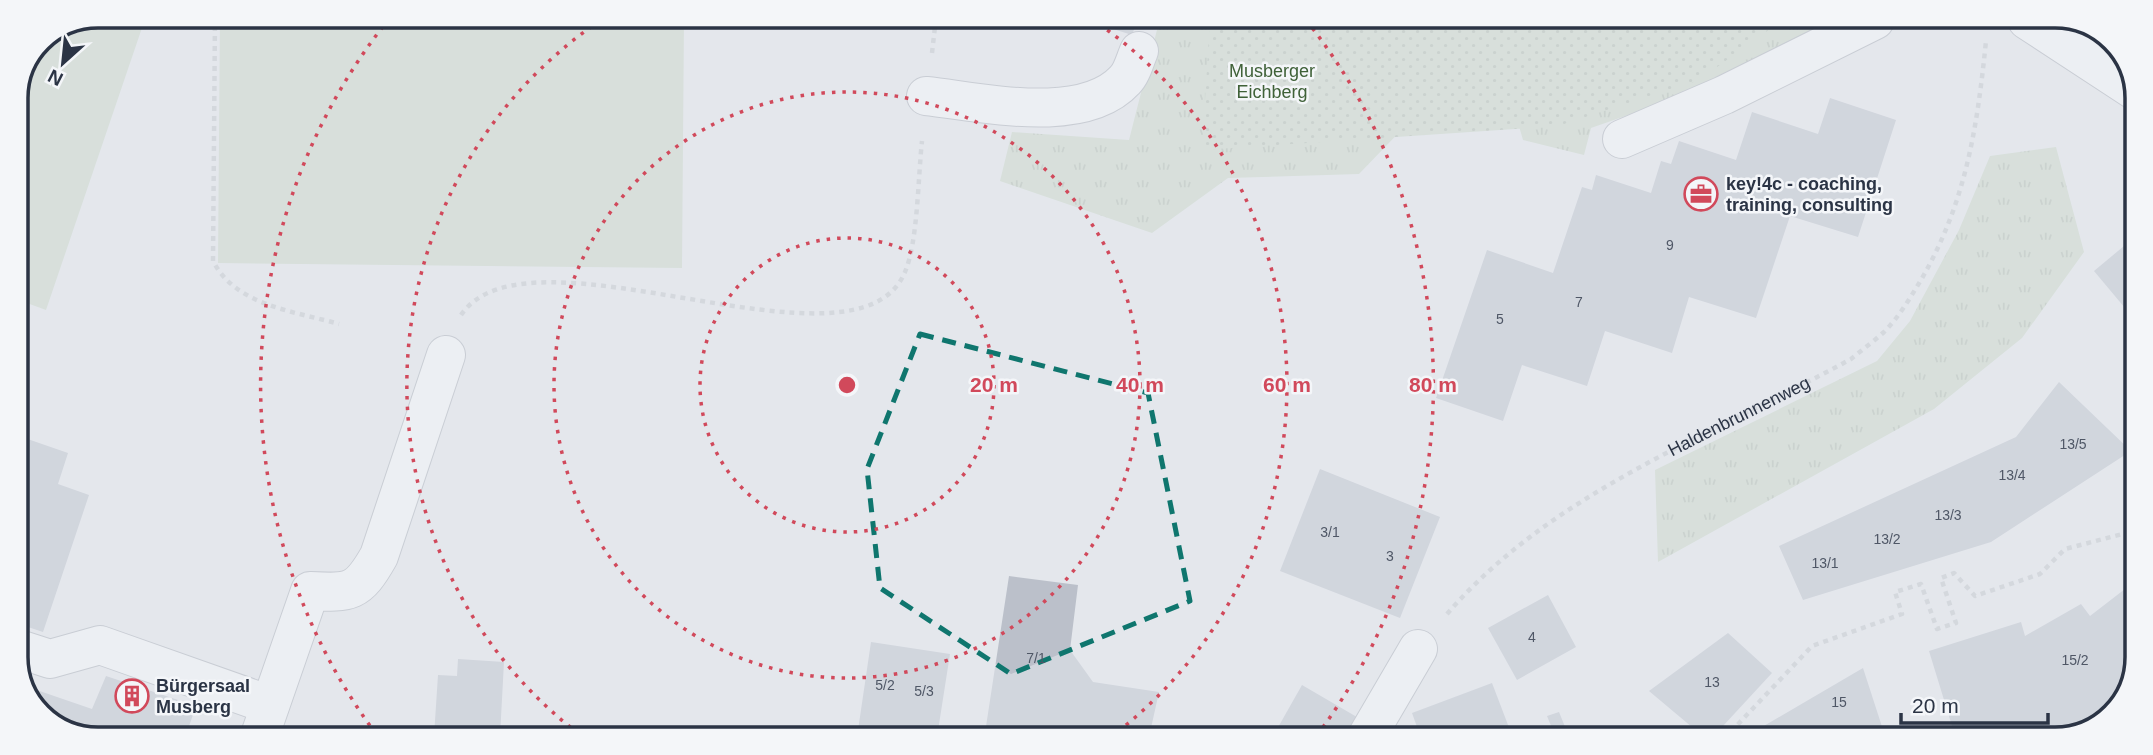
<svg xmlns="http://www.w3.org/2000/svg" width="2153" height="755" viewBox="0 0 2153 755" font-family="Arial,sans-serif">
	<style>
		.grass { fill: url(#grass-tufts) }
		.park { fill: url(#park-dots) }
		.garden { fill: #c9d6c5 }
		.building { fill: #bbc0ca }
		.lines { fill: none; stroke-linecap: round; stroke-linejoin: round }
		.minor-casing { stroke: #a9aeb7; stroke-width: 40 }
		.path { stroke: #c2c5cb; stroke-width: 4.5; stroke-dasharray: 5 5; stroke-linecap: butt }
		.minor { stroke: #f7f8fa; stroke-width: 38 }
		.marked { fill: none; stroke: #0f766e; stroke-width: 5; stroke-dasharray: 14 9; stroke-linejoin: round }
		.ring { fill: none; stroke: #d1495b; stroke-width: 3.5; stroke-dasharray: 3.5 7 }
		.labels { text-anchor: middle; dominant-baseline: central; stroke-width: 5; stroke-linejoin: round; paint-order: stroke }
		.number-label { font-size: 14px; fill: #4f5766 }
		.park-label { font-size: 18px; fill: #3f6138; stroke: #f4f6f9 }
		.poi-label { font-size: 18px; font-weight: bold; fill: #2b3445; stroke: #f4f6f9; text-anchor: start }
		.street-label { font-size: 18px; fill: #2b3445; stroke: #f4f6f9 }
		.rim { fill: none; stroke: #2b3445; stroke-width: 3.5 }
		.centre { fill: #d1495b; stroke: #f4f6f9; stroke-width: 3.5 }
		.ring-label { font-size: 21px; text-anchor: middle; font-weight: bold; fill: #d1495b; stroke: #f4f6f9; stroke-width: 5; stroke-linejoin: round; paint-order: stroke }
	</style>
	<defs>
		<pattern id="grass-tufts" width="24" height="20" patternUnits="userSpaceOnUse" patternTransform="scale(1.75)"><rect width="24" height="20" fill="#c9d6c5"/><path d="M3 7l-1-3M5 7V3M7 7l1-3M15 17l-1-3M17 17v-4M19 17l1-3" fill="none" stroke="#adb8ab"/></pattern>
		<pattern id="park-dots" width="8" height="8" patternUnits="userSpaceOnUse" patternTransform="scale(1.75)"><rect width="8" height="8" fill="#c9d6c5"/><path d="M2 2h.1M6 6h.1" fill="none" stroke="#adb8ab" stroke-width="1.8" stroke-linecap="round"/></pattern>
	</defs>
	<rect width="100%" height="100%" fill="#e4e7ec"/>
	<g class="grass">
		<polygon points="1160,18 1847,19 1711,86 1591,128 1584,155 1523,140 1510,95 1438,92 1359,174 1228,178 1152,233 1000,181 1012,132 1129,140"/>
		<path d="M2060,20C2091,20 2116,38 2127,67Z"/>
		<polygon points="2056,147 2084,252 2022,338 1934,409 1658,562 1655,470 1877,361 1910,321 1959,230 1990,156"/>
	</g>
	<polygon class="park" points="1210,18 1784,19 1699,80 1558,126 1202,150"/>
	<g class="garden">
		<polygon points="98,16 146,16 46,310 16,299 16,93 40,40"/>
		<polygon points="220,16 684,17 682,268 218,263"/>
	</g>
	<g class="building">
		<polygon points="1079,18 1138,18 1132,35"/>
		<polygon points="1830,98 1896,120 1858,237 1790,216 1756,318 1689,297 1672,353 1605,331 1587,386 1522,365 1503,421 1436,398 1487,250 1553,273 1582,187 1592,190 1596,175 1651,193 1661,161 1671,164 1679,141 1736,160 1752,112 1818,134"/>
		<polygon points="2136,236 2135,320 2094,271"/>
		<polygon points="2059,382 2131,451 1991,542 1803,600 1779,546 2016,437"/>
		<polygon points="16,435 68,453 58,484 89,495 43,632 16,623"/>
		<polygon points="1320,469 1440,517 1400,618 1280,571"/>
		<polygon points="1009,576 1078,585 1070,650 1093,682 1159,692 1149,737 1008,737 985,733"/>
		<polygon points="2134,582 2133,683 2116,706 2049,739 1956,739 1929,651 2021,622 2025,636 2081,604 2090,616"/>
		<polygon points="1548,595 1576,647 1517,680 1488,628"/>
		<polygon points="1728,633 1772,673 1711,739 1705,738 1649,691"/>
		<polygon points="871,642 950,654 937,737 857,737"/>
		<polygon points="458,659 504,662 500,736 434,736 438,675 457,676"/>
		<polygon points="1863,668 1886,739 1746,739 1745,737"/>
		<polygon points="106,676 196,706 186,735 72,735 33,707 25,686 92,709"/>
		<polygon points="1492,683 1513,738 1421,738 1412,713"/>
		<polygon points="1302,685 1362,720 1352,738 1272,738"/>
		<polygon points="1559,712 1568,734 1556,738 1547,716"/>
	</g>
	<g class="lines">
		<defs>
			<g id="minor">
				<polyline points="2027,20 2137,92"/>
				<path d="M926,96C982,102 1083,126 1125,80C1132,73 1135,60 1139,51"/>
				<polyline points="1622,139 1724,95 1875,20"/>
				<polyline points="16,648 50,659 100,645 270,705"/>
				<path d="M260,735L310,591C351,593 358,593 379,556L446,355"/>
				<polyline points="1366,738 1418,649"/>
			</g>
		</defs>
		<use href="#minor" class="minor-casing"/>
		<g class="path">
			<path d="M215,16L213,261C236,306 294,311 339,324"/>
			<polyline points="932,53 936,18"/>
			<path d="M461,315C529,215 857,387 905,272C918,241 918,177 922,141"/>
			<path id="s1" d="M1447,614C1552,492 1712,435 1851,359C1862,350 1874,341 1884,332C1899,317 1910,298 1921,280C1966,202 1977,129 1986,41"/>
			<polyline points="1724,739 1812,646 1902,614 1895,592 1921,584 1937,629 1956,623 1941,578 1954,573 1975,596 2040,574 2065,549 2134,531"/>
		</g>
		<use href="#minor" class="minor"/>
	</g>
	<path d="M0 0H2153V755H0ZM920,334L1148,393L1190,601L1011,674L880,588L867,469Z" fill="#e4e7ec" fill-opacity=".55" fill-rule="evenodd"/>
	<path class="marked" d="M920,334L1148,393L1190,601L1011,674L880,588L867,469Z"/>
	<g class="ring">
		<circle cx="847" cy="385" r="147"/>
		<circle cx="847" cy="385" r="293"/>
		<path d="M579 734A440 440 0 0 1 604 18M1090 18A440 440 0 0 1 1112 736"/>
		<path d="M376 734A586 586 0 0 1 388 20M1306 20A586 586 0 0 1 1315 738"/>
	</g>
	<defs>
		<symbol id="office-ring" viewBox="-11 -11 22 22"><circle r="9.5" fill="#f4f6f9" stroke="#d1495b" stroke-width="1.5"/><path d="M-6-3h4V-5.5h4V-3h4V5H-6ZM-1-4.5V-3h2v-1.5ZM-6 0V1H6V0Z" fill="#d1495b"/></symbol>
		<symbol id="building-ring" viewBox="-11 -11 22 22"><circle r="9.5" fill="#f4f6f9" stroke="#d1495b" stroke-width="1.5"/><path d="M-4-6H4V6H1V3H-1V6H-4ZM-2.5-4.3h1.7v1.8h-1.7ZM.8-4.3h1.7v1.8H.8ZM-2.5-1h1.7V.8h-1.7ZM.8-1h1.7V.8H.8Z" fill="#d1495b"/></symbol>
	</defs>
	<g fill-rule="evenodd">
		<use href="#office-ring" x="1682" y="175" width="38" height="38"/>
		<use href="#building-ring" x="113" y="677" width="38" height="38"/>
	</g>
	<g class="labels">
		<g class="number-label">
			<text x="1670" y="245">9</text>
			<text x="1579" y="302">7</text>
			<text x="1500" y="319">5</text>
			<text x="2073" y="444">13/5</text>
			<text x="2012" y="475">13/4</text>
			<text x="1948" y="515">13/3</text>
			<text x="1330" y="532">3/1</text>
			<text x="1887" y="539">13/2</text>
			<text x="1390" y="556">3</text>
			<text x="1825" y="563">13/1</text>
			<text x="1532" y="637">4</text>
			<text x="1036" y="658">7/1</text>
			<text x="2075" y="660">15/2</text>
			<text x="1712" y="682">13</text>
			<text x="885" y="685">5/2</text>
			<text x="924" y="691">5/3</text>
			<text x="1839" y="702">15</text>
		</g>
		<g class="park-label">
			<text x="1272" y="71">Musberger<tspan x="1272" dy="21">Eichberg</tspan></text>
		</g>
		<g class="poi-label">
			<text x="1726" y="184">key!4c - coaching,<tspan x="1726" dy="21">training, consulting</tspan></text>
			<text x="156" y="686">Bürgersaal<tspan x="156" dy="21">Musberg</tspan></text>
		</g>
		<g class="street-label">
			<text stroke="none"><textPath href="#s1" startOffset="355">Haldenbrunnenweg</textPath></text>
		</g>
	</g>
	<path d="M0 0H2153V755H0ZM98 28H2055A70 70 0 0 1 2125 98V657A70 70 0 0 1 2055 727H98A70 70 0 0 1 28 657V98A70 70 0 0 1 98 28Z" fill="#f4f6f9" fill-rule="evenodd"/>
	<path class="rim" d="M98 28H2055A70 70 0 0 1 2125 98V657A70 70 0 0 1 2055 727H98A70 70 0 0 1 28 657V98A70 70 0 0 1 98 28Z"/>
	<circle cx="847" cy="385" r="10" class="centre"/>
	<g class="ring-label">
		<text x="994" y="392">20 m</text>
		<text x="1140" y="392">40 m</text>
		<text x="1287" y="392">60 m</text>
		<text x="1433" y="392">80 m</text>
	</g>
	<g transform="translate(63 63) rotate(207)" stroke="#f4f6f9" stroke-width="5" paint-order="stroke">
	<path d="M0-5L12 26L0 18L-12 26Z" fill="#2b3445"/>
	<text y="-10" font-size="19" font-weight="bold" text-anchor="middle" fill="#2b3445">N</text>
	</g>
	<path d="M1901 713v10h147v-10" fill="none" stroke="#2b3445" stroke-width="3.5"/>
	<text x="1912" y="713" font-size="21" fill="#2b3445" stroke="#f4f6f9" stroke-width="5" paint-order="stroke">20 m</text>
</svg>
